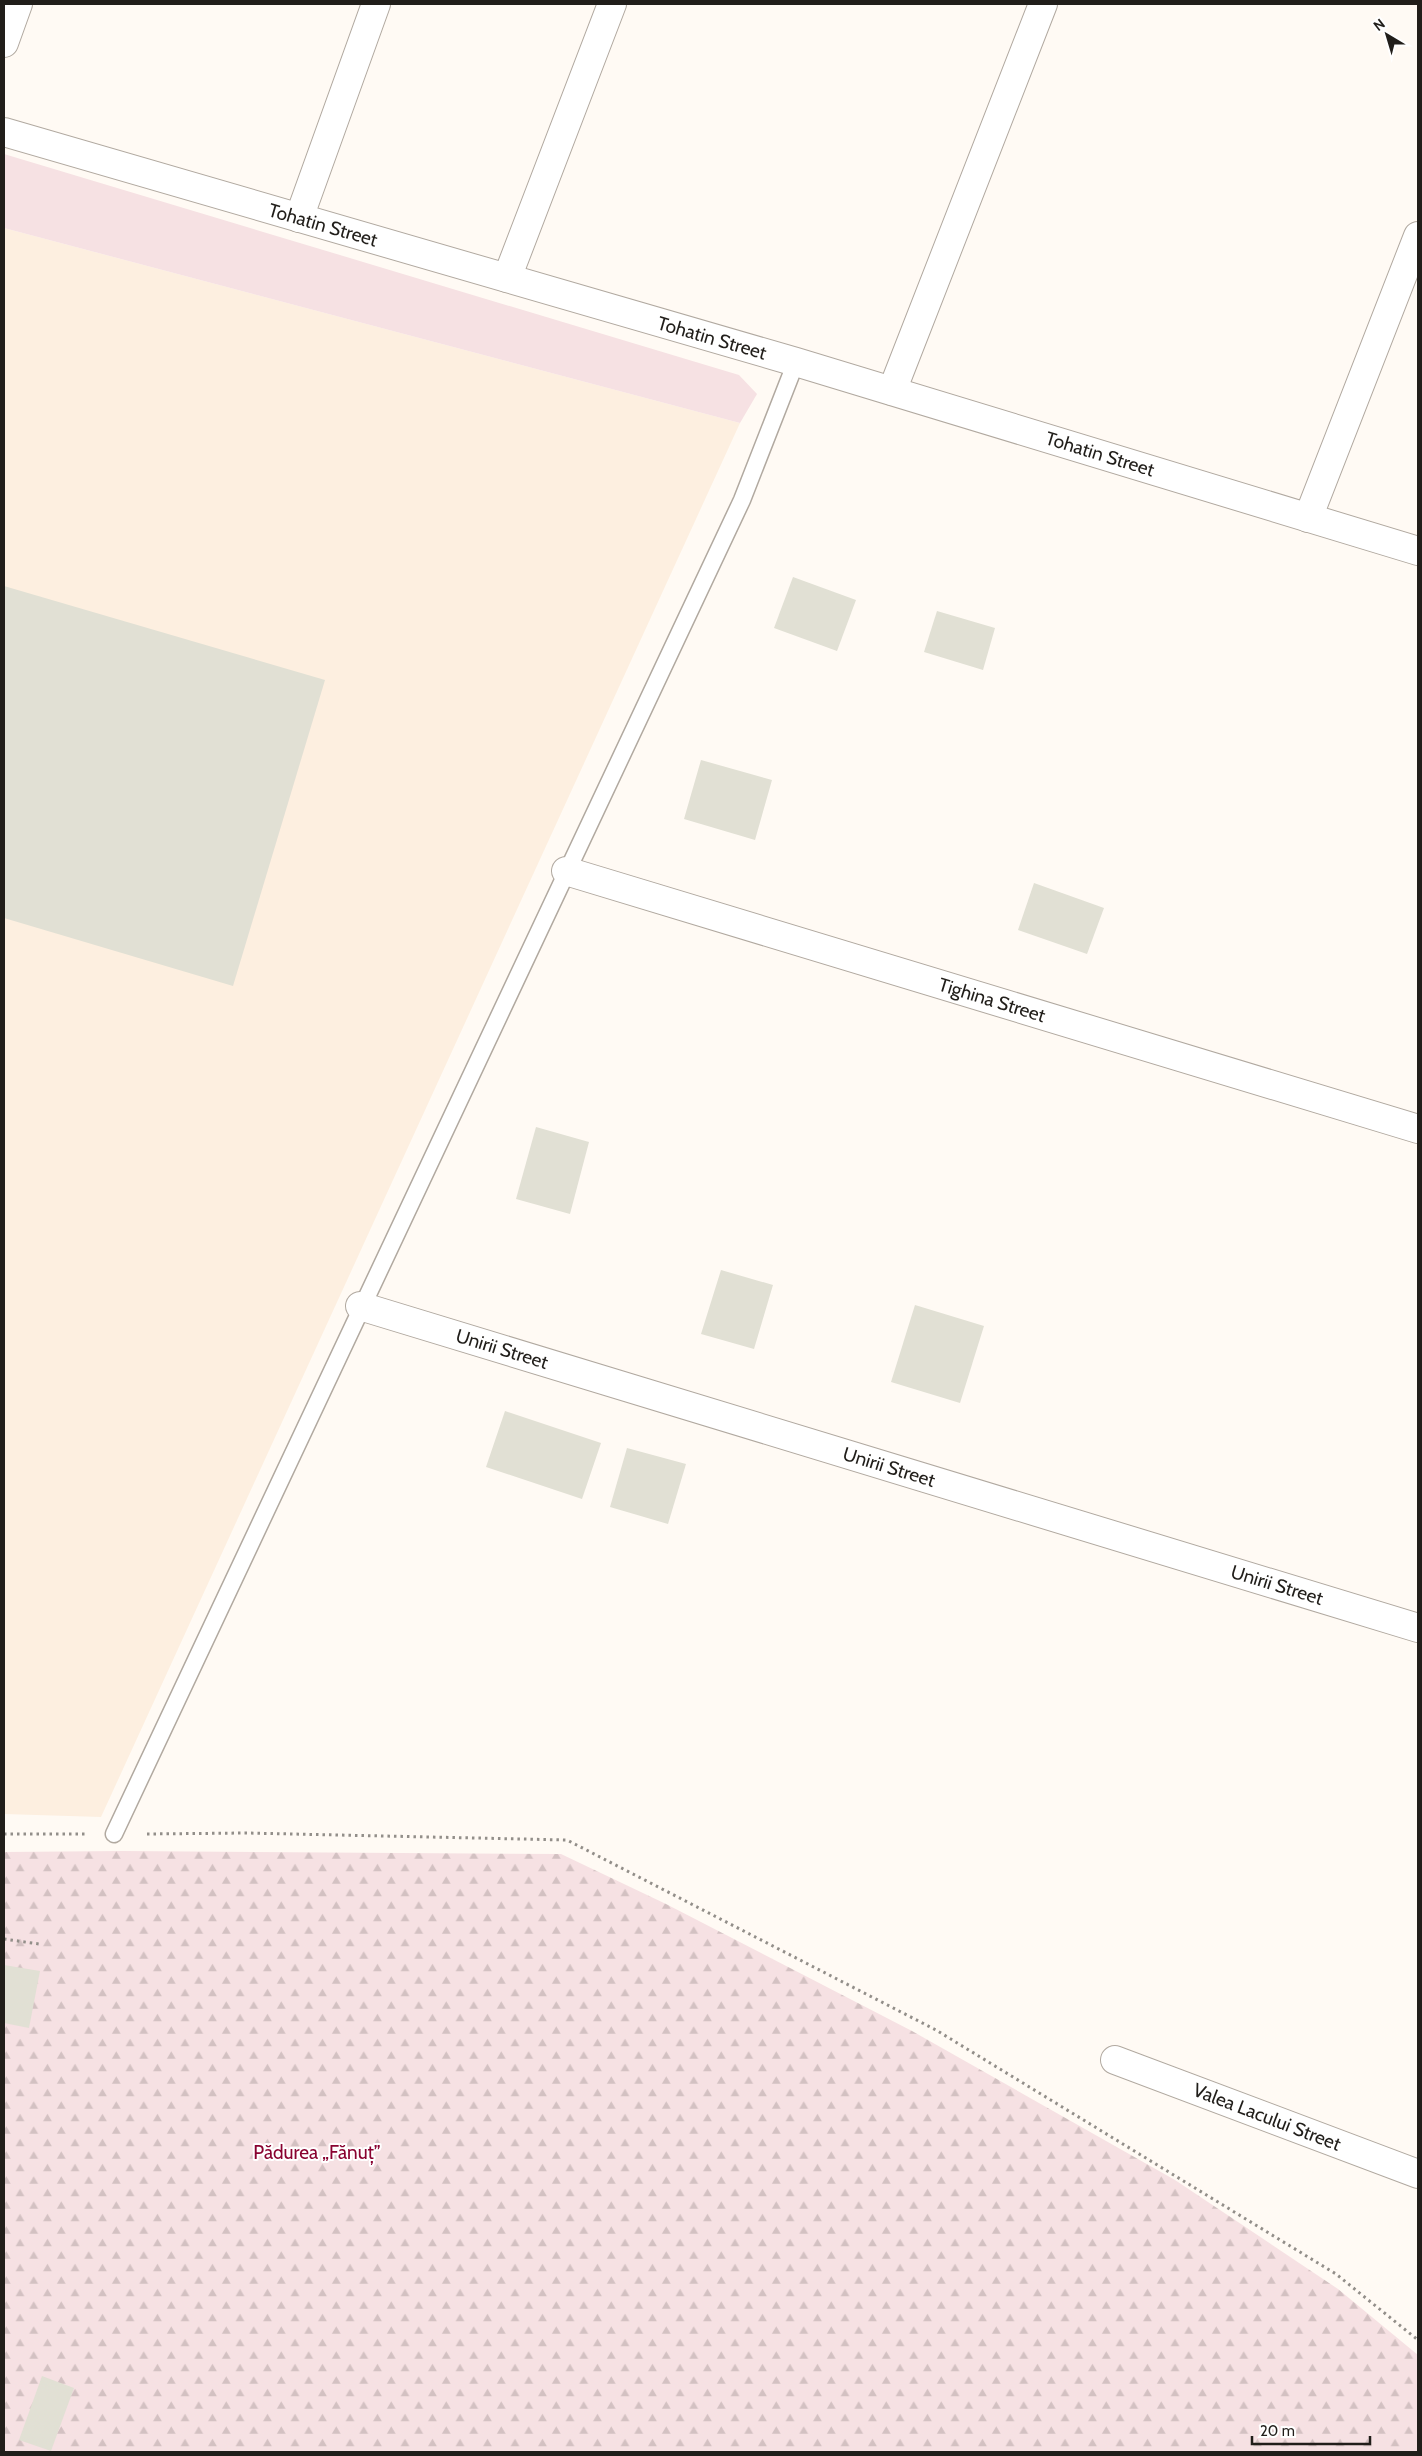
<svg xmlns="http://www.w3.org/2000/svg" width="1422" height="2456" viewBox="0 0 1422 2456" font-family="Cabin,sans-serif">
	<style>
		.built { fill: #fdefe0 }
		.grass { fill: #f6e1e3 }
		.forest { fill: url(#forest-firs) }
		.building { fill: #e1e0d4 }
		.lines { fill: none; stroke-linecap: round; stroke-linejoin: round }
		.service-casing { stroke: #b1a9a0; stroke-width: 19 }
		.minor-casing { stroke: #b1a9a0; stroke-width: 30 }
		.tertiary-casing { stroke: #b1a9a0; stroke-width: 30 }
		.path { stroke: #928e89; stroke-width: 3; stroke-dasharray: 2.5 4; stroke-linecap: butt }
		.service { stroke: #fff; stroke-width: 16 }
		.minor { stroke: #fff; stroke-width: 28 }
		.tertiary { stroke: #fff; stroke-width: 28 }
		.labels { text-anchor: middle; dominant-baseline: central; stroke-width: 4; stroke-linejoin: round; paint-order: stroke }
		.street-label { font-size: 19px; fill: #211e1a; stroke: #fff }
		.park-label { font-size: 19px; fill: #890230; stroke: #fff }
	</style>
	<defs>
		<pattern id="forest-firs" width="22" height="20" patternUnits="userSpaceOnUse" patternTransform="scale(1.25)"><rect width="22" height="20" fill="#f6e1e3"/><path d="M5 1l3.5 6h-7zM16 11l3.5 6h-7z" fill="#d3c1c2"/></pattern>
	</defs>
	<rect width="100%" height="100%" fill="#fffaf4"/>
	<polygon class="built" points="4,228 740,423 101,1817 4,1814"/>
	<polygon class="grass" points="4,154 739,375 757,394 740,423 4,228"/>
	<polygon class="forest" points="123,1851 561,1854 666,1904 912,2031 1175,2180 1338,2289 1418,2355 1418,2452 4,2452 4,1852"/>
	<g class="building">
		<polygon points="793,577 856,600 837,651 774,628"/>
		<polygon points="4,586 325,680 233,986 4,918"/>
		<polygon points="937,611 995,628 983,670 924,652"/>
		<polygon points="701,760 772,780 755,840 684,819"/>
		<polygon points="1034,883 1104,908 1087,954 1018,930"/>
		<polygon points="536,1127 589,1142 570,1214 516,1199"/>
		<polygon points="721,1270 773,1285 754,1349 701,1334"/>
		<polygon points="915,1305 984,1326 960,1403 891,1382"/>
		<polygon points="505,1411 601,1443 582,1499 486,1467"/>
		<polygon points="627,1448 686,1464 668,1524 610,1507"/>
		<polygon points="4,1965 40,1971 29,2028 4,2023"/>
		<polygon points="42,2376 74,2388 51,2451 19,2440"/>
	</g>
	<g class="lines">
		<defs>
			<polyline id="service" points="114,1834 742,500 796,362"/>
			<g id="minor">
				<polyline points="4,43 18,4"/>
				<polyline points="299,218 376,4"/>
				<polyline points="507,278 612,4"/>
				<polyline points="892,391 1043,4"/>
				<polyline points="1308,518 1418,236"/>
				<polyline points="566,871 1418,1129"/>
				<polyline points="360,1306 1418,1628"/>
				<polyline points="1115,2060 1418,2174"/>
			</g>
			<polyline id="tertiary" points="4,132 796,362 1418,551"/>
		</defs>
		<use href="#service" class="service-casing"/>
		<use href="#minor" class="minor-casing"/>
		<use href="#tertiary" class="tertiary-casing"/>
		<g class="path">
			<polyline points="4,1834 86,1834"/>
			<polyline points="147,1834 246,1833 567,1840 936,2030 1336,2274 1418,2340"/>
			<polyline points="4,1939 39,1944"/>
		</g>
		<use href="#service" class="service"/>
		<use href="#minor" class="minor"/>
		<use href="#tertiary" class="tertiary"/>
	</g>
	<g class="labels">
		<g class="street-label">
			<text transform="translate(323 225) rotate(16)">Tohatin Street</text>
			<text transform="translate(712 338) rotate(16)">Tohatin Street</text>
			<text transform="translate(1100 454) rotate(17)">Tohatin Street</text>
			<text transform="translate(992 1000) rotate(17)">Tighina Street</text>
			<text transform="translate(502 1349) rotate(17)">Unirii Street</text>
			<text transform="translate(889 1467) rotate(17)">Unirii Street</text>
			<text transform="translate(1277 1585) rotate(17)">Unirii Street</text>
			<text transform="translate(1267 2117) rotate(21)">Valea Lacului Street</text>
		</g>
		<g class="park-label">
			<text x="317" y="2152">Pădurea „Fănuț”</text>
		</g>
	</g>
	<rect width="1422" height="2456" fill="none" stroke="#211e1a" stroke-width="10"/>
	<g transform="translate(1387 35) rotate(322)" stroke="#ffffff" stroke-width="4" paint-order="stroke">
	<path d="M0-4L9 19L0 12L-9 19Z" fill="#211e1a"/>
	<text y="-8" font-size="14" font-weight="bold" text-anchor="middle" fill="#211e1a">N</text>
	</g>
	<path d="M1252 2436v8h118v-8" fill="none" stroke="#211e1a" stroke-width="2.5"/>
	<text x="1260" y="2436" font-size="15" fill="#211e1a" stroke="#ffffff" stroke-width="4" paint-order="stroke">20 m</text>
</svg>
